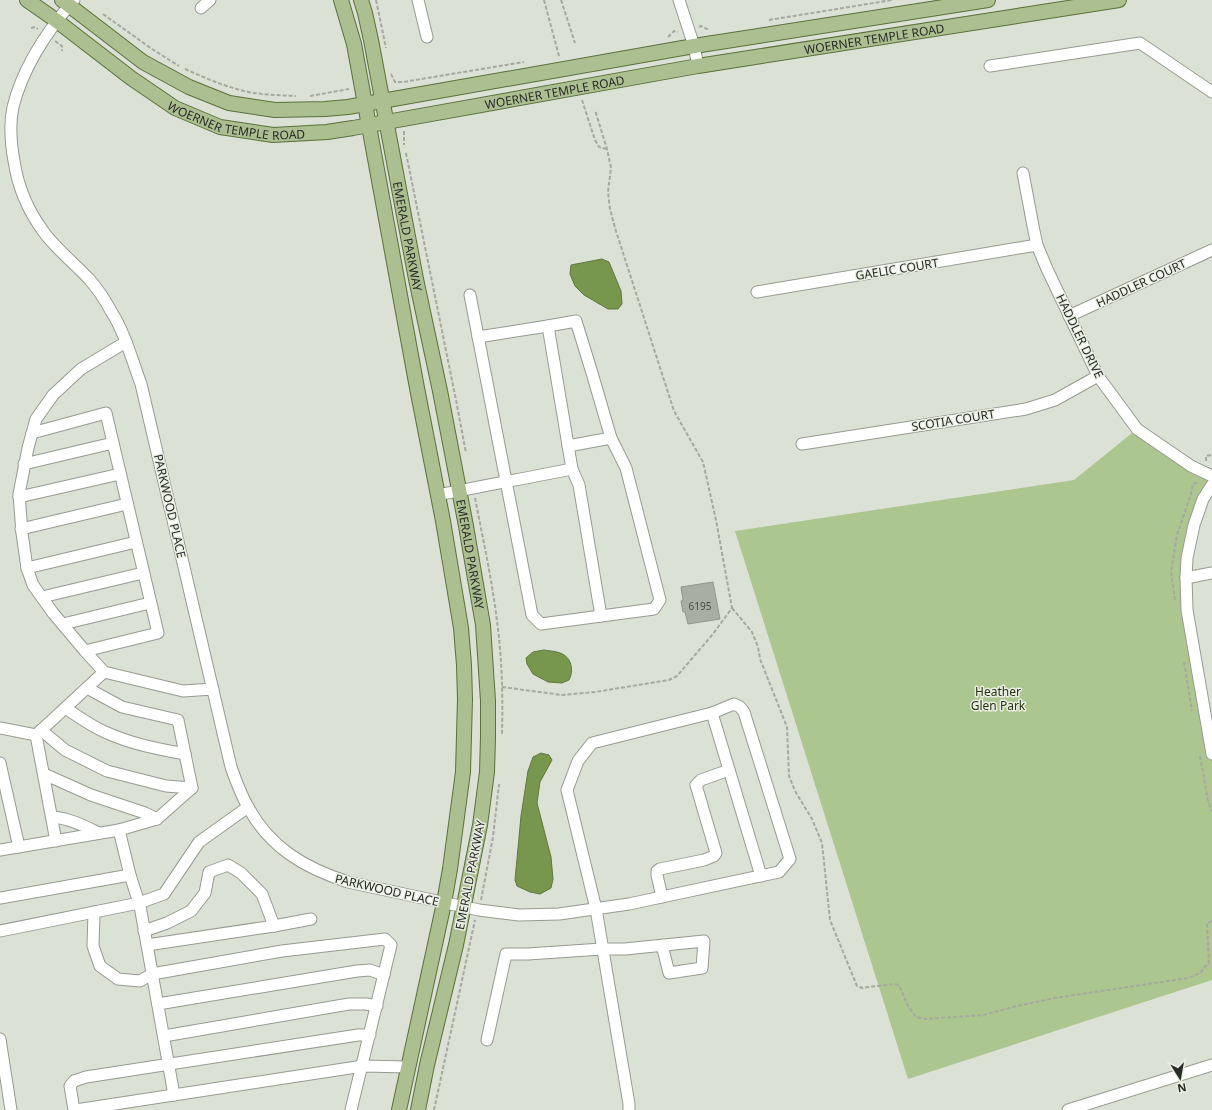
<svg xmlns="http://www.w3.org/2000/svg" width="1212" height="1110" viewBox="0 0 1212 1110" font-family="'Noto Sans',sans-serif">
	<style>
		.green { fill: #acc68f }
		.water { fill: #77984c; stroke: #607741 }
		.building { fill: #a9aea4; stroke: #92978d }
		.lines { fill: none; stroke-linecap: round; stroke-linejoin: round }
		.minor-casing { stroke: #969b91; stroke-width: 13 }
		.major-casing { stroke: #5a703b; stroke-width: 16 }
		.path { stroke: #a5a9a0; stroke-width: 2; stroke-dasharray: 4 2; stroke-linecap: butt }
		.minor { stroke: #fff; stroke-width: 11 }
		.major { stroke: #acbf90; stroke-width: 14 }
		.labels { text-anchor: middle; dominant-baseline: central; stroke-width: 3; stroke-linejoin: round; paint-order: stroke }
		.number-label { font-size: 10px; fill: #494c46 }
		.street-label { font-size: 12px; fill: #292b27; stroke: #e9eee3 }
		.park-label { font-size: 12px; fill: #253312; stroke: #e9eee3 }
	</style>
	<rect width="100%" height="100%" fill="#dce1d6"/>
	<polygon class="green" points="1137,429 1212,476 1203,499 1186,578 1212,754 1212,980 908,1079 735,531 1074,480"/>
	<g class="water">
		<polygon points="602,259 609,262 621,291 622,304 618,309 608,309 584,295 575,286 570,274 571,265"/>
		<path d="M544,650C549,651 555,651 560,653C572,657 574,671 569,680L562,683L548,682L533,674L527,664L526,658L533,652Z"/>
		<polygon points="541,753 549,755 552,760 540,782 537,803 551,857 553,879 551,888 540,894 530,892 517,886 515,880 521,816 528,771 533,757"/>
	</g>
	<polygon class="building" points="713,582 720,619 688,624 685,612 683,612 681,601 683,600 681,587"/>
	<g class="lines">
		<defs>
			<g id="minor">
				<path d="M74,0C47,31 23,67 13,107C9,125 11,144 14,161C18,188 27,209 43,231C55,248 74,263 89,279C97,288 105,300 111,311C125,333 132,360 141,384L231,767C236,781 241,795 248,807C270,848 305,868 348,882L479,910L519,915L559,914L629,904L779,872L790,859L744,712L740,707L734,704L712,713L592,743L578,761L567,790L596,909L629,1104V1110"/>
				<polyline points="418,0 427,37"/>
				<polyline points="679,0 694,46 698,66"/>
				<polyline points="201,8 210,0"/>
				<polyline points="990,66 1140,43 1212,92"/>
				<polyline points="1023,173 1034,231 1037,245 1047,269 1098,376 1137,429 1191,466 1212,476"/>
				<polyline points="757,292 1037,245"/>
				<polyline points="1069,316 1212,250"/>
				<polyline points="478,337 548,326"/>
				<polyline points="32,433 106,413 158,633 85,651"/>
				<polyline points="802,444 1026,409 1055,400 1098,376"/>
				<polyline points="568,446 611,438"/>
				<polyline points="24,464 113,443"/>
				<polyline points="572,469 579,485 601,616"/>
				<polyline points="1212,485 1203,499 1194,525 1187,558 1186,578 1187,610 1212,754"/>
				<path d="M438,495C482,486 527,478 572,469L548,326L576,321L592,373L611,438L626,468L660,600L654,609L541,624L532,615L470,295"/>
				<polyline points="19,497 120,474"/>
				<polyline points="21,529 127,504"/>
				<polyline points="27,568 136,542"/>
				<polyline points="1186,578 1212,573"/>
				<polyline points="42,597 143,573"/>
				<polyline points="63,624 150,603"/>
				<polyline points="104,672 183,691 213,689"/>
				<polyline points="87,688 122,707 178,720 192,788 157,819 119,830"/>
				<path d="M65,708C78,716 91,726 105,732C131,744 158,749 185,754"/>
				<polyline points="712,713 761,876"/>
				<polyline points="0,728 36,735 104,672 85,651 53,613 33,585 27,568 22,533 19,494 28,448 36,419 53,395 81,369 126,342"/>
				<polyline points="41,730 65,750 107,771 166,786 192,788"/>
				<polyline points="36,735 56,841"/>
				<polyline points="0,763 19,847"/>
				<polyline points="44,774 91,795 145,813 157,819"/>
				<path d="M52,817C69,818 84,826 99,833"/>
				<polyline points="0,850 119,830 130,875 140,906 174,1095"/>
				<polyline points="662,897 657,875 657,871 660,869 704,860 714,856 716,853 696,785 701,780 729,770"/>
				<polyline points="0,898 130,875"/>
				<polyline points="94,912 93,946 100,966 118,979 140,981 152,974 282,951 385,939 391,945 351,1110"/>
				<polyline points="274,926 311,919"/>
				<polyline points="0,931 139,903 164,894 199,842 248,807"/>
				<polyline points="144,931 167,923 191,911 205,893 209,872 228,865 241,873 262,894 274,926 147,945"/>
				<polyline points="158,1004 357,971 370,970 384,975"/>
				<polyline points="164,1036 349,1004 366,1004 377,1006"/>
				<polyline points="0,1039 11,1110"/>
				<polyline points="487,1040 506,954 528,954 602,949 625,949 704,941 702,968 669,973 662,945"/>
				<polyline points="74,1110 70,1086 74,1081 86,1077 358,1035 370,1035"/>
				<polyline points="76,1110 363,1066 408,1067"/>
				<polyline points="1068,1110 1212,1065"/>
			</g>
			<g id="major">
				<path id="s1" d="M27,0L57,21L131,78L175,108L220,127L273,135L327,132L353,128L698,66L1119,0"/>
				<polyline points="62,0 143,62 189,87 229,103 275,110 325,109 348,107 694,46 988,0"/>
				<polyline points="341,0 354,44 417,388 443,521 461,628 464,665 465,699 463,772 450,869 444,903 399,1110"/>
				<path id="s2" d="M361,0L365,13L371,40L416,279L440,391L466,526L483,625L488,701V737L487,772L480,825L456,945L427,1065L418,1110"/>
			</g>
		</defs>
		<use href="#minor" class="minor-casing"/>
		<use href="#major" class="major-casing"/>
		<g class="path">
			<polyline points="376,0 386,48"/>
			<polyline points="544,0 559,56"/>
			<polyline points="561,0 575,43"/>
			<polyline points="103,14 152,49 179,66"/>
			<polyline points="769,20 892,0"/>
			<polyline points="699,27 701,26 709,30"/>
			<polyline points="31,28 35,27 38,29"/>
			<polyline points="668,37 674,31 678,32"/>
			<polyline points="55,41 62,46 62,51"/>
			<path d="M185,69C203,77 221,85 240,90C258,95 277,95 296,96"/>
			<polyline points="391,74 395,82 403,82 524,62"/>
			<polyline points="310,96 349,89"/>
			<polyline points="582,100 595,140 599,147 607,149"/>
			<polyline points="404,131 404,145"/>
			<polyline points="406,153 456,400 466,453"/>
			<polyline points="1206,461 1206,456 1212,455"/>
			<path d="M475,498C483,539 492,580 497,621C502,658 503,696 502,734"/>
			<polyline points="1175,600 1171,572 1177,535 1191,494 1193,484 1198,482"/>
			<polyline points="732,608 752,632 758,647 760,659 787,727 789,776 795,791 812,819 822,843 830,920 857,986 862,988 894,984 899,985 908,1006 916,1017 925,1019 983,1015 1017,1006 1055,998 1188,978 1200,973 1209,962 1207,923 1212,921"/>
			<polyline points="1184,662 1192,711"/>
			<polyline points="502,687 562,695 595,692 669,680 677,676 713,634 732,608 716,520 703,462 674,411 615,228 610,209 608,192 611,168 607,149 595,110"/>
			<polyline points="1200,756 1208,800 1212,812"/>
			<polyline points="481,900 493,837 499,784"/>
			<polyline points="434,1110 475,920"/>
		</g>
		<use href="#minor" class="minor"/>
		<use href="#major" class="major"/>
	</g>
	<g class="labels">
		<g class="number-label">
			<text x="700" y="606">6195</text>
		</g>
		<g class="street-label">
			<text stroke="none"><textPath href="#s1" startOffset="895">WOERNER TEMPLE ROAD</textPath></text>
			<text stroke="none"><textPath href="#s1" startOffset="571">WOERNER TEMPLE ROAD</textPath></text>
			<text stroke="none"><textPath href="#s1" startOffset="247">WOERNER TEMPLE ROAD</textPath></text>
			<text stroke="none"><textPath href="#s2" startOffset="241">EMERALD PARKWAY</textPath></text>
			<text transform="translate(897 269) rotate(-9)">GAELIC COURT</text>
			<text transform="translate(1141 283) rotate(-25)">HADDLER COURT</text>
			<text transform="translate(1080 336) rotate(64)">HADDLER DRIVE</text>
			<text transform="translate(953 420) rotate(-9)">SCOTIA COURT</text>
			<text transform="translate(170 506) rotate(77)">PARKWOOD PLACE</text>
			<text stroke="none"><textPath href="#s2" startOffset="565">EMERALD PARKWAY</textPath></text>
			<text transform="translate(470 875) rotate(-79)">EMERALD PARKWAY</text>
			<text transform="translate(387 890) rotate(13)">PARKWOOD PLACE</text>
		</g>
		<g class="park-label">
			<text x="998" y="691">Heather<tspan x="998" dy="14">Glen Park</tspan></text>
		</g>
	</g>
	<g transform="translate(1180 1078) rotate(169)" stroke="#e9eee3" stroke-width="3" paint-order="stroke">
	<path d="M0-3L7 15L0 10L-7 15Z" fill="#292b27"/>
	<text y="-6" font-size="11" font-weight="bold" text-anchor="middle" fill="#292b27">N</text>
	</g>
</svg>
